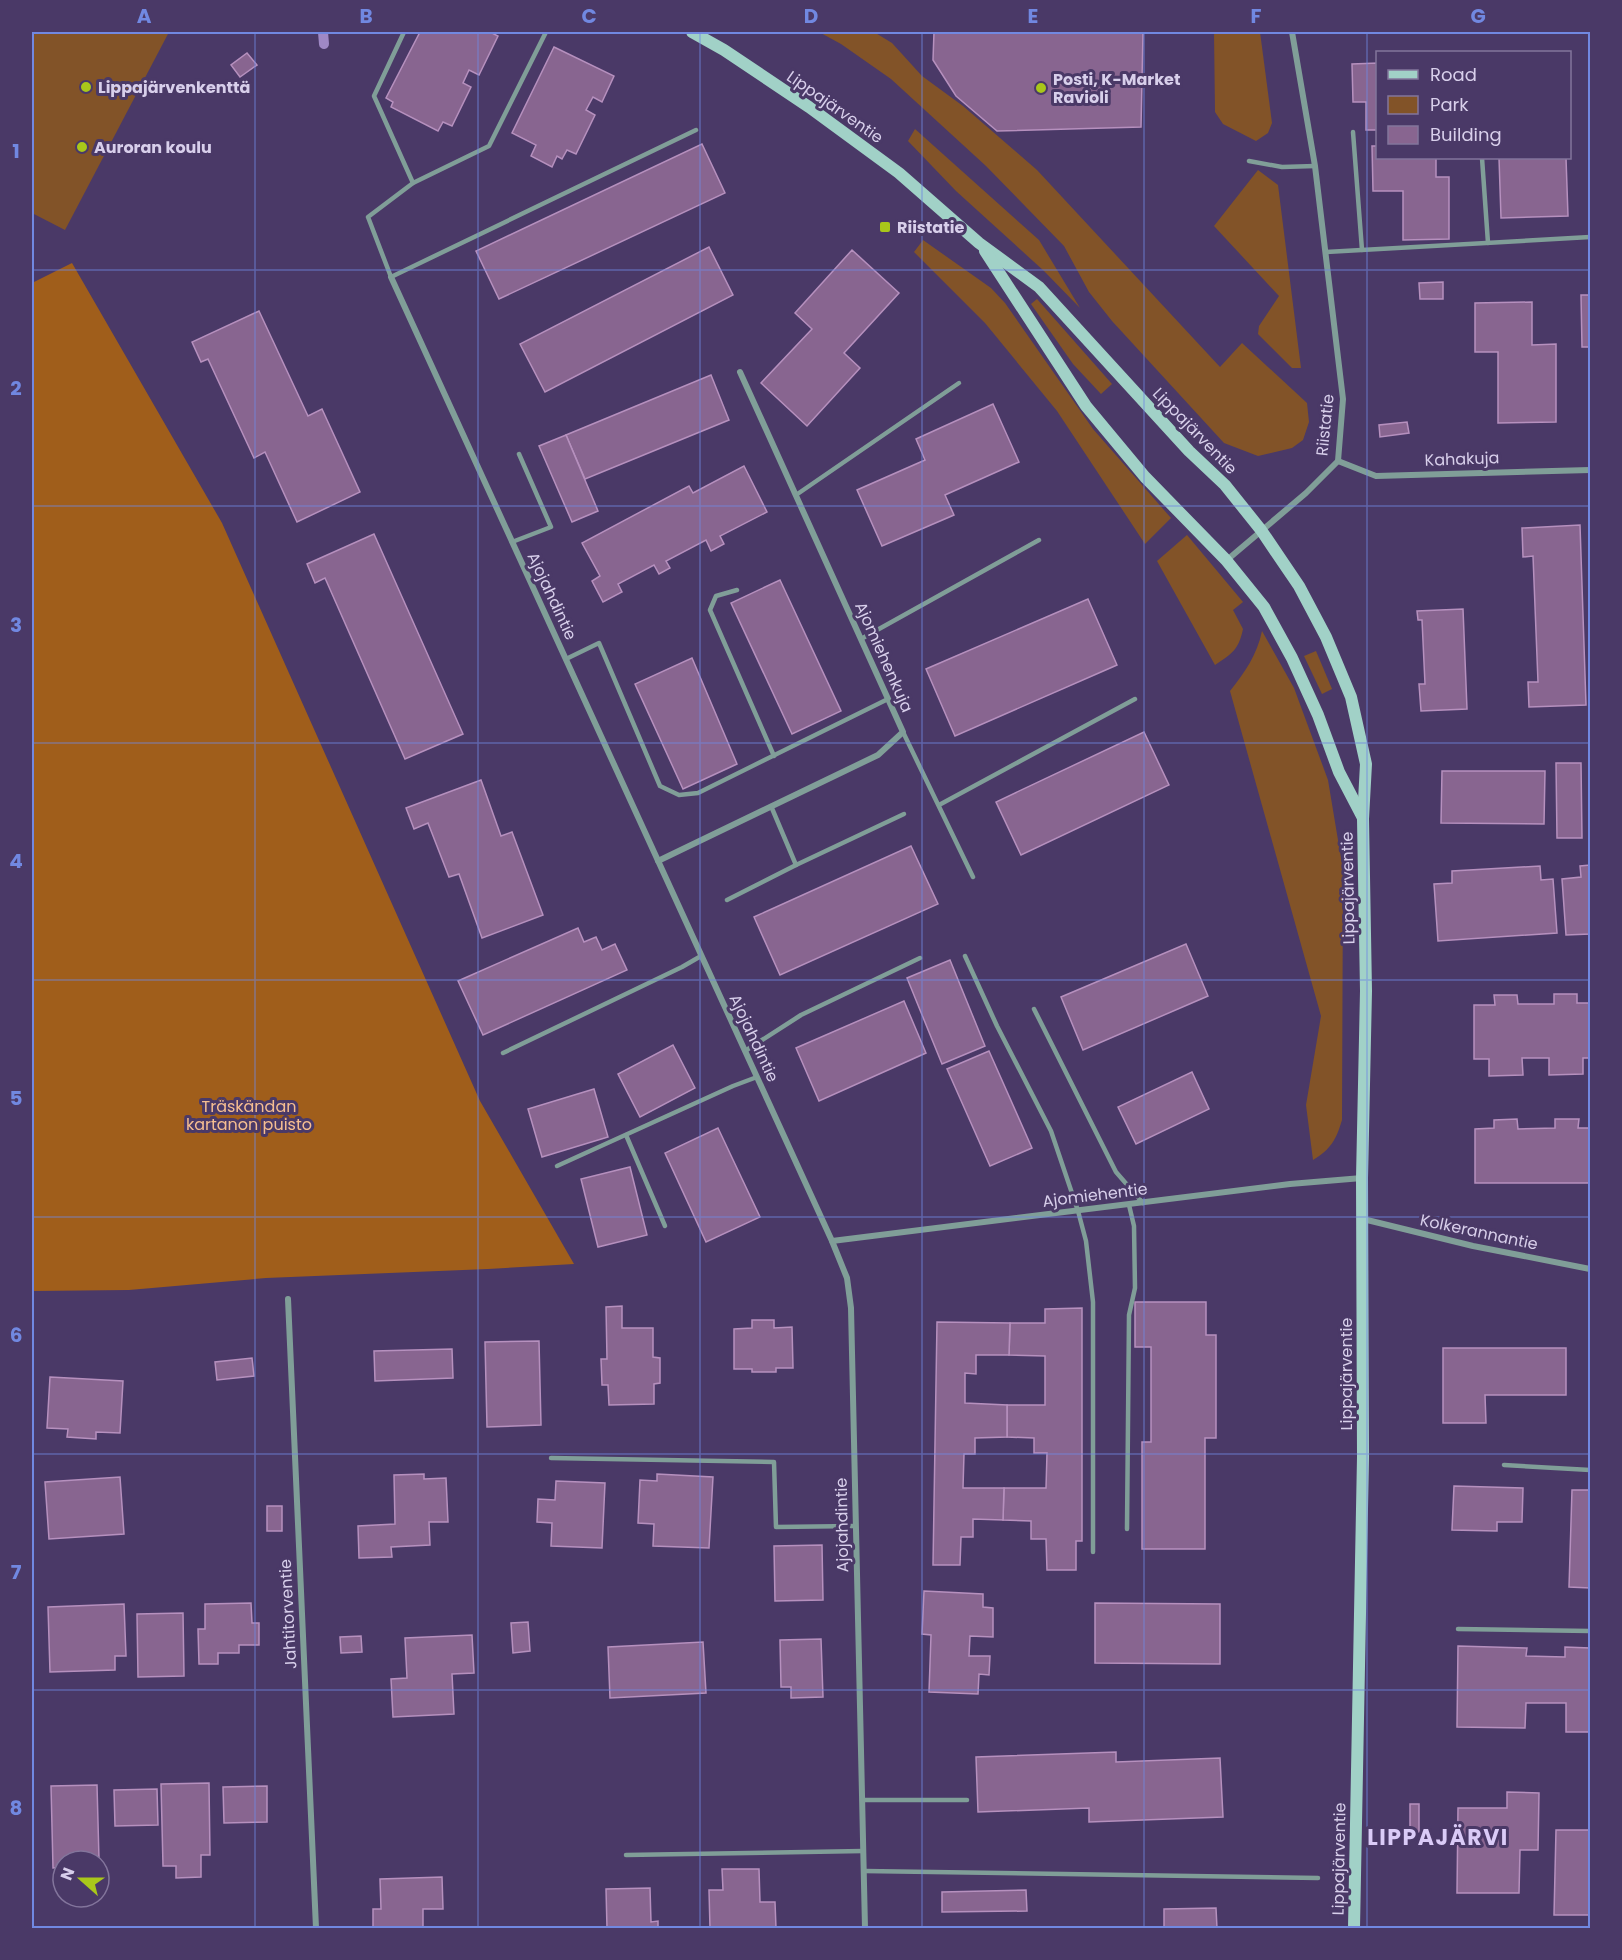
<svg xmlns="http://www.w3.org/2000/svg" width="1622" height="1960" viewBox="0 0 1622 1960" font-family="Poppins,sans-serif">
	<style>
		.green { fill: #825328 }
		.forest { fill: #a05e1b }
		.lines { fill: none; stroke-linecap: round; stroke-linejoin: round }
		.stream { stroke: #9f88c5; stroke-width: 10 }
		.building { fill: #886590; stroke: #b690be; stroke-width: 1.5 }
		.service { stroke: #809e98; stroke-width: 4.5 }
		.minor { stroke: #809e98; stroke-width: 6 }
		.secondary { stroke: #a1d1c7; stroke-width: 12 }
		.grid { fill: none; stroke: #7188e1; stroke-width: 1.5; stroke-opacity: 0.55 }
		.poi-dot { fill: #a9c71a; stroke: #4a3967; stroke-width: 2 }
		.labels { text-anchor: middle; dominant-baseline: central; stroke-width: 6; stroke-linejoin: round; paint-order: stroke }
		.poi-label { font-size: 16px; font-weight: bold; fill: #d8cfeb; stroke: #4a3967; text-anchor: start }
		.street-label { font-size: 16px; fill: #d8cfeb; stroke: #4a3967 }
		.park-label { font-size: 16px; fill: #f6be91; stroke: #4a3967 }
		.district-label { font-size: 22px; font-weight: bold; letter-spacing: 1.5px; fill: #dacbf7; stroke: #4a3967 }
		.neatline { fill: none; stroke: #7188e1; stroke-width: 2 }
		.grid-label { font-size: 20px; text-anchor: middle; font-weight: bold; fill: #7188e1 }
	</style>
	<rect width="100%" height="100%" fill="#4a3967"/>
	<g class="green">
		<polygon points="32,32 169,32 65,230 32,213"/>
		<polygon points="819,32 874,32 892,43 922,76 963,106 1037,170 1220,367 1242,343 1307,403 1309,422 1303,440 1292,448 1258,456 1224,443 1112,321 1089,292 1064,246 986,166 891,79 841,44"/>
		<polygon points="1214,32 1260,32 1272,123 1268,133 1256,141 1223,124 1215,112"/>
		<polygon points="915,129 1039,240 1080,308 1044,271 956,191 908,141"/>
		<polygon points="1258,170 1278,185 1301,368 1292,368 1258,334 1259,326 1279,296 1214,226"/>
		<polygon points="923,240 991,288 1005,303 1093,429 1171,518 1145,544 1057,411 985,323 914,252"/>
		<polygon points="1037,299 1112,384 1101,394 1073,364 1031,304"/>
		<path d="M1187,535L1243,602L1233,610L1243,629C1239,649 1232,654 1215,665L1157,561Z"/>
		<path d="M1262,631L1294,688L1328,780L1343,870L1342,1120C1336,1140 1331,1149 1313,1160L1306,1105L1321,1016L1230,691C1245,672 1257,655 1262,631Z"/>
		<polygon points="1316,651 1332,689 1322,694 1304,656"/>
	</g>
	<polygon class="forest" points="72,263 222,523 480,1101 574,1264 488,1269 266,1278 129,1290 32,1291 32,283"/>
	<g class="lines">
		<polyline class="stream" points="323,32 324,44"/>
	</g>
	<g class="building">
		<polygon points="420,32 490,32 498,36 479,75 469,70 463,83 471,87 452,126 443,122 438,131 391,107 393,102 386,98"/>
		<polygon points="934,32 1143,32 1141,127 997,131 956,96 933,60"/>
		<polygon points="554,47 614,76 602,102 593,97 586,110 595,115 576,154 567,150 562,159 557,156 552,167 531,156 536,145 512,133"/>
		<polygon points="247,53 257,65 240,77 231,65"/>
		<polygon points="1378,63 1378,130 1366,130 1366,102 1353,102 1352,64"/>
		<polygon points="702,144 725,193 499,299 476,251"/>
		<polygon points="1372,146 1378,146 1378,158 1436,158 1436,177 1449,177 1449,239 1403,240 1403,191 1373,191"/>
		<polygon points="1499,158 1566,158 1568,216 1501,218"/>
		<polygon points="709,247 733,295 545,392 520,344"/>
		<polygon points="852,250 899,293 844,353 860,368 807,426 761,383 812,329 795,313"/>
		<polygon points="1443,282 1443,299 1420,299 1419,283"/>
		<polygon points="1581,295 1590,295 1590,347 1582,347"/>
		<polygon points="1532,302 1532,345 1556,344 1556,422 1498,423 1498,352 1475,352 1475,303"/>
		<polygon points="259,311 308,416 322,409 360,492 297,522 265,452 254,458 208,359 201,362 192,342"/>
		<polygon points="711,375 729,420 585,479 566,435"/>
		<polygon points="993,404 1019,462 945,495 954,515 882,546 857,490 925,460 916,439"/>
		<polygon points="1407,422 1409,433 1380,437 1379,425"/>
		<polygon points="566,435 598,511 572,522 539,446"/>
		<polygon points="744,466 767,512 720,536 724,544 711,551 706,540 666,561 670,568 659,574 654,565 618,584 622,592 603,602 592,581 600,576 582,543 689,486 693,493"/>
		<polygon points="1580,525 1586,705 1529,707 1528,682 1538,682 1533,556 1523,557 1522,528"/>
		<polygon points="374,534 463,734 405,759 325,578 315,583 307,564"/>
		<polygon points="780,580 841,711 792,734 731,603"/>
		<polygon points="1088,599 1117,665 955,736 926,669"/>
		<polygon points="1463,609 1467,709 1421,711 1419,684 1425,684 1422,620 1418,620 1417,611"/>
		<polygon points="692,658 737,764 683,789 635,684"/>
		<polygon points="1144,732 1169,785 1021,855 996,802"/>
		<polygon points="1556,763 1581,763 1582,838 1557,838"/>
		<polygon points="1442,771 1545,771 1544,824 1441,823"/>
		<polygon points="481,780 501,836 512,832 543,915 482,938 459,874 449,877 428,823 414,829 406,808"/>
		<polygon points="911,846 938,904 780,975 754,917"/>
		<polygon points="1590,865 1590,934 1566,935 1562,879 1581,877 1580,866"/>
		<polygon points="1540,866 1541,880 1553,879 1557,933 1438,941 1434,884 1452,883 1452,871"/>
		<polygon points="578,928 584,942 596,937 602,950 615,944 627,970 483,1035 458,981"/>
		<polygon points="1186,944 1208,996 1083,1050 1061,997"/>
		<polygon points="950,960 985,1046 942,1064 907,978"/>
		<polygon points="1554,994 1577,994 1577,1003 1590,1003 1590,1058 1583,1058 1583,1074 1549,1075 1549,1058 1522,1058 1523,1075 1489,1076 1489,1059 1474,1059 1474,1005 1495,1005 1494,995 1517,995 1518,1004 1554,1004"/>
		<polygon points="904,1001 926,1053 819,1101 796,1048"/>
		<polygon points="673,1045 695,1088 640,1117 618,1074"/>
		<polygon points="989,1051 1032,1148 990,1166 947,1069"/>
		<polygon points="1192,1072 1209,1109 1136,1144 1118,1107"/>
		<polygon points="594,1089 608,1137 542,1157 528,1109"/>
		<polygon points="1517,1119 1518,1129 1555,1128 1555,1119 1579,1119 1578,1128 1590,1128 1590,1183 1475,1183 1475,1129 1494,1128 1494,1120"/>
		<polygon points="718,1128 760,1217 706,1242 665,1153"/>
		<polygon points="630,1167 647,1235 598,1247 581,1179"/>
		<polygon points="1135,1302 1206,1302 1206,1335 1216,1335 1216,1438 1205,1438 1205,1549 1142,1549 1142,1442 1151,1442 1151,1347 1135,1347"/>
		<polygon points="622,1306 622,1328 653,1328 653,1357 660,1358 660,1383 654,1384 654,1404 609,1405 608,1385 602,1385 601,1359 607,1359 606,1307"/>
		<polygon points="1082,1308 1082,1541 1076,1541 1076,1570 1047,1570 1046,1539 1031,1539 1031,1521 1003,1520 1004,1488 1046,1488 1047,1453 1034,1453 1034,1438 1007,1437 1007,1405 1045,1405 1045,1356 1009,1355 1010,1323 1045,1323 1045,1309"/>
		<polygon points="752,1320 774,1320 774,1328 792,1327 793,1368 776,1368 776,1372 752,1372 752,1369 734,1369 734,1329 752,1328"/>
		<polygon points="937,1322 1010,1323 1009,1355 976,1355 976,1374 965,1373 965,1403 1007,1405 1007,1437 975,1438 975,1454 964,1454 963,1488 1004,1488 1003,1520 973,1519 973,1537 961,1537 960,1565 933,1565"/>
		<polygon points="539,1341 541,1425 487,1427 485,1342"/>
		<polygon points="1443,1348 1566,1348 1566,1395 1485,1395 1486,1423 1443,1423"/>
		<polygon points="452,1349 453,1378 375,1381 374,1351"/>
		<polygon points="252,1358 254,1376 217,1380 215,1362"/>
		<polygon points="50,1377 123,1381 120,1433 96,1432 96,1439 67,1437 68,1429 47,1428"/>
		<polygon points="424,1474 424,1479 446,1478 448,1522 429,1522 430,1545 391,1547 392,1557 359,1558 358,1526 395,1524 394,1475"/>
		<polygon points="657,1474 713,1477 709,1548 653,1546 654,1524 638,1523 640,1480 657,1481"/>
		<polygon points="120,1477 124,1534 49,1539 45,1482"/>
		<polygon points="556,1481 605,1483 602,1548 551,1546 552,1523 537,1522 538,1499 555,1500"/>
		<polygon points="1454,1486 1523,1488 1522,1522 1497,1522 1497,1531 1452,1530"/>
		<polygon points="1572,1490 1590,1490 1590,1588 1569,1587"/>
		<rect x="267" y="1506" width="15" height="25"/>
		<polygon points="822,1545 823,1600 775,1601 774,1546"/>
		<polygon points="924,1591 983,1594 983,1607 993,1608 993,1637 970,1636 969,1656 990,1656 989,1675 979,1674 978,1694 929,1692 931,1635 922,1634"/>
		<polygon points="251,1603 252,1623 259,1623 259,1645 239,1645 239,1653 218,1653 218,1664 199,1664 198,1629 205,1629 205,1604"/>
		<polygon points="1095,1603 1220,1604 1220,1664 1095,1663"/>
		<polygon points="124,1604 126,1656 115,1656 115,1670 50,1672 48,1607"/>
		<polygon points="183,1613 184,1676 138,1677 137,1614"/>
		<polygon points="528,1622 530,1651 513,1653 511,1623"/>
		<polygon points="472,1635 474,1673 452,1674 454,1714 393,1717 391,1679 407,1678 405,1638"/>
		<polygon points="361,1636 362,1652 341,1653 340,1637"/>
		<polygon points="821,1639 823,1697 791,1698 791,1687 781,1687 780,1640"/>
		<polygon points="703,1642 706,1693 610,1698 608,1647"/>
		<polygon points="1458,1646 1527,1648 1526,1656 1565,1657 1565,1647 1590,1648 1590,1732 1566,1732 1566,1703 1526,1703 1525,1728 1457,1727"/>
		<polygon points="1116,1752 1116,1762 1220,1758 1223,1817 1089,1822 1089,1808 978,1812 976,1757"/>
		<polygon points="209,1783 210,1855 201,1855 201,1877 176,1878 176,1866 163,1866 161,1784"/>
		<polygon points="97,1785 99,1859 89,1859 89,1861 63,1861 63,1867 53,1868 51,1786"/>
		<polygon points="267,1786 267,1822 224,1823 223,1787"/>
		<polygon points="157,1789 158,1825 115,1826 114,1790"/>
		<polygon points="1507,1792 1539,1793 1538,1850 1520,1850 1519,1893 1457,1893 1458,1808 1507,1808"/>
		<rect x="1410" y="1804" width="9" height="28"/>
		<polygon points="1556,1830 1590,1830 1590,1915 1554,1915"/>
		<polygon points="722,1869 759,1869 760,1902 775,1902 776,1928 710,1928 709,1890 723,1890"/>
		<polygon points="442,1877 443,1909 423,1909 423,1928 373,1928 373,1909 381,1909 380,1879"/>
		<polygon points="650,1888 651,1922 658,1921 658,1928 607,1928 606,1889"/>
		<polygon points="1026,1890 1027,1911 942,1912 942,1892"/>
		<polygon points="1216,1908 1217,1928 1164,1928 1164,1909"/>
	</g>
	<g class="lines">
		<g class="service">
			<polyline points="404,32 374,96 413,183"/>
			<polyline points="546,32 489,146 413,183 368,217 391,277 696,130"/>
			<polyline points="1353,132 1362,250"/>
			<polyline points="1482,158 1488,243"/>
			<polyline points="1249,161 1282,167 1315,166"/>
			<polyline points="1326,252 1590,237"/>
			<polyline points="796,495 959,383"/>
			<polyline points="512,542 551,527 519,454"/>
			<polyline points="737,590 716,596 710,610 774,756"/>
			<polyline points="861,639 1039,540"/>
			<polyline points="566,659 599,643 660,786 679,795 698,793 888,699"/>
			<polyline points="903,732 973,877"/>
			<polyline points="939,805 1135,699"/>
			<polyline points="771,806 796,865 904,814"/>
			<polyline points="727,900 796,865"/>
			<polyline points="965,956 997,1026 1051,1131 1078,1211 1086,1241 1093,1302 1093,1552"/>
			<polyline points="1034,1009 1116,1172 1143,1203"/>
			<polyline points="745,1051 801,1015 920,958"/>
			<polyline points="503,1053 682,967 701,956"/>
			<polyline points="626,1135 665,1226"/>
			<polyline points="557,1166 733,1086 757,1077"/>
			<polyline points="551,1458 774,1462 776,1527 855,1526"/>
			<polyline points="1504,1465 1590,1470"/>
			<polyline points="1127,1529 1129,1315 1135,1288 1134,1226 1129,1205"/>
			<polyline points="1458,1629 1590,1631"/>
			<polyline points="862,1800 967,1800"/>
			<polyline points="626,1855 863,1851"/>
			<polyline points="864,1871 1318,1878"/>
		</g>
		<g class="minor">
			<polyline points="391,277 832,1241 847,1278 851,1308 865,1928"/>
			<polyline points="1338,461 1376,476 1590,470"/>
			<polyline points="1227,560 1306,493 1338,461 1343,399 1315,166 1292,32"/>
			<polyline points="658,861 878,755 903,732 740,372"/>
			<polyline points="1363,1219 1473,1246 1590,1269"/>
			<polyline points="832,1241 1290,1184 1362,1178"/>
			<polyline points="288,1299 316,1928"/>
		</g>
		<g class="secondary">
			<polyline points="692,32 724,50 809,107 899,173 979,243 1039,287 1189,451 1225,485 1261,530 1299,586 1326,637 1351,697 1366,764 1363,819 1366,991 1362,1178 1363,1457 1354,1928"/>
			<polyline points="985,251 1086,406 1145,477 1226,560 1264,607 1292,658 1318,715 1339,772 1363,818"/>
		</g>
	</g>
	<path class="grid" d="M255,32V1928M478,32V1928M700,32V1928M922,32V1928M1144,32V1928M1367,32V1928M32,270H1590M32,506H1590M32,743H1590M32,980H1590M32,1217H1590M32,1454H1590M32,1690H1590"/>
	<g class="poi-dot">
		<circle cx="86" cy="87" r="6"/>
		<circle cx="1041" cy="88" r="6"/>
		<circle cx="82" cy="147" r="6"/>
		<rect x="879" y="221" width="12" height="12" rx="3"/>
	</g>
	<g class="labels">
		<g class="poi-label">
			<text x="1053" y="79">Posti, K-Market<tspan x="1053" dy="18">Ravioli</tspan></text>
			<text x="98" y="87">Lippajärvenkenttä</text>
			<text x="94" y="147">Auroran koulu</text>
			<text x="897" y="227">Riistatie</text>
		</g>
		<g class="street-label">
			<text transform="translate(835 107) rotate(35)">Lippajärventie</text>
			<text transform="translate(1325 425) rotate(-84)">Riistatie</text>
			<text transform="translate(1195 431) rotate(46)">Lippajärventie</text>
			<text transform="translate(1462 459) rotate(-2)">Kahakuja</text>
			<text transform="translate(552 596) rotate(65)">Ajojahdintie</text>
			<text transform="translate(884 657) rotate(66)">Ajomiehenkuja</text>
			<text transform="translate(1348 888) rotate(-91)">Lippajärventie</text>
			<text transform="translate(754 1038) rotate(65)">Ajojahdintie</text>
			<text transform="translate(1095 1195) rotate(-7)">Ajomiehentie</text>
			<text transform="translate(1479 1232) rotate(12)">Kolkerannantie</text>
			<text transform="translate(1346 1374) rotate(-90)">Lippajärventie</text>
			<text transform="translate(842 1525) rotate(-91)">Ajojahdintie</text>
			<text transform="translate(288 1614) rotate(-93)">Jahtitorventie</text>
			<text transform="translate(1339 1859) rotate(-89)">Lippajärventie</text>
		</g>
		<g class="park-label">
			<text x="249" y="1106">Träskändan<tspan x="249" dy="18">kartanon puisto</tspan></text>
		</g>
		<g class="district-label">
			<text x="1438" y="1837">LIPPAJÄRVI</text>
		</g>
	</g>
	<rect width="1622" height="1960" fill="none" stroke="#4a3967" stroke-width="66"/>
	<rect x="1376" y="51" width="195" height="108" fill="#4a3967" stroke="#83759c" stroke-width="1.5"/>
	<rect x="1388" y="70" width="30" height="9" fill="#a1d1c7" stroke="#83759c" stroke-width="1.5"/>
	<text x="1430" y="81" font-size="18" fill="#d8cfeb">Road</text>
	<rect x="1388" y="96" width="30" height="18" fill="#825328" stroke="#83759c" stroke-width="1.5"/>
	<text x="1430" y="111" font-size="18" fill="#d8cfeb">Park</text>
	<rect x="1388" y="126" width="30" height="18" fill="#886590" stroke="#83759c" stroke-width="1.5"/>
	<text x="1430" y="141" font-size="18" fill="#d8cfeb">Building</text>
	<g transform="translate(81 1879) rotate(291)"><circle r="28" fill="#4a3967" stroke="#83759c" stroke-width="1.5"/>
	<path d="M0-4.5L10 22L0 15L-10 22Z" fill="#a9c71a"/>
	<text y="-9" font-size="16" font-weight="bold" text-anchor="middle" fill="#d8cfeb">N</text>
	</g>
	<rect x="33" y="33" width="1556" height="1894" class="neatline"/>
	<g class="grid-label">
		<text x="144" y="23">A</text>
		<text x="366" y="23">B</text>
		<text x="589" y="23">C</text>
		<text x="811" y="23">D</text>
		<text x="1033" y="23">E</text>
		<text x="1256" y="23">F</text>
		<text x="1478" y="23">G</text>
		<text x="16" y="158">1</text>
		<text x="16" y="395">2</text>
		<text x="16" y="632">3</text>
		<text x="16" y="868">4</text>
		<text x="16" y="1105">5</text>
		<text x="16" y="1342">6</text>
		<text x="16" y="1579">7</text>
		<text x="16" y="1815">8</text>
	</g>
</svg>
